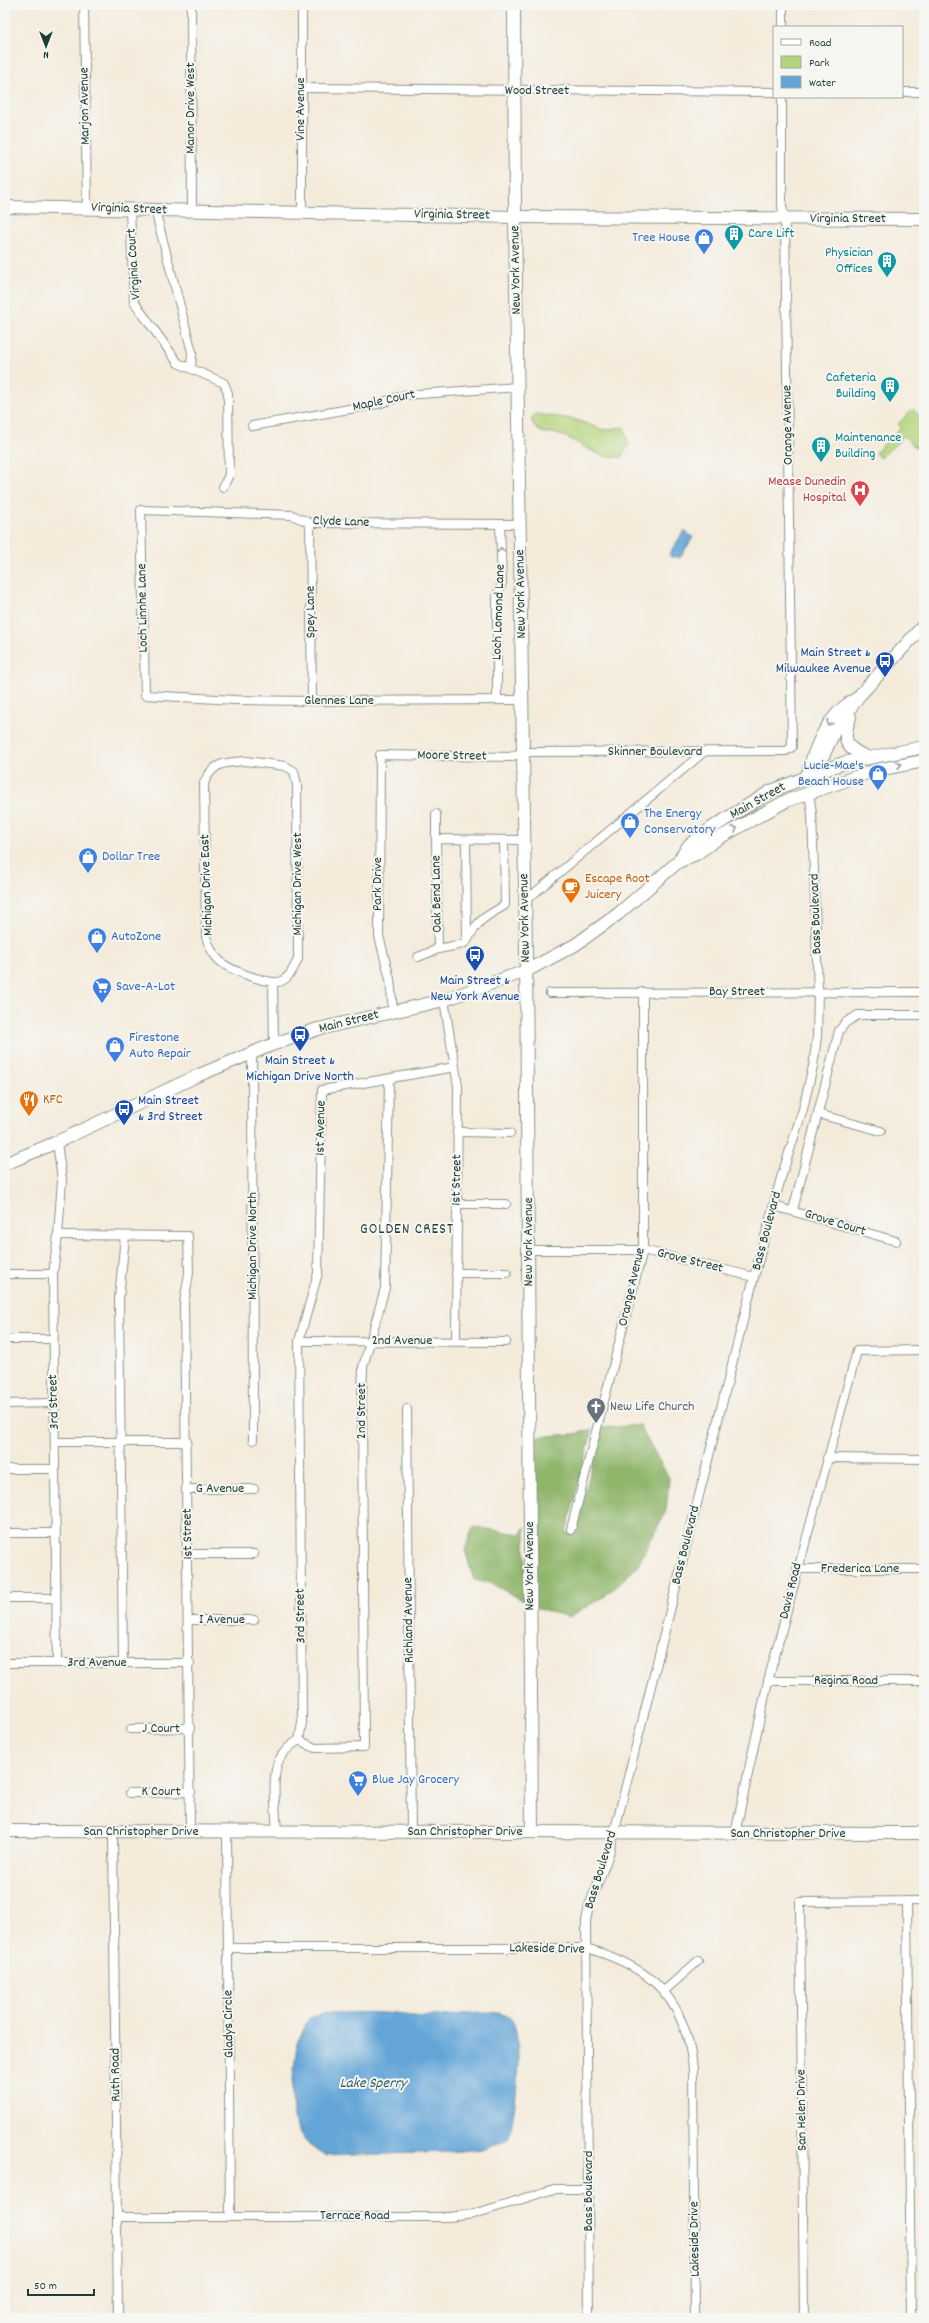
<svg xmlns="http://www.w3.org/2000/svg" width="929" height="2323" viewBox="0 0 929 2323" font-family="Dekko,sans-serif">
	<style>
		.green { fill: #b5d57d; stroke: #6a8958 }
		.forest { fill: #90b66c; stroke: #587a50 }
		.water { fill: #63a5d7; stroke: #417186 }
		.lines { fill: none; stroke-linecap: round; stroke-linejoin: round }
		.street-casing { stroke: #8a9488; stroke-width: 10 }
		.secondary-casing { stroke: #8a9488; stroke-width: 14 }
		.street { stroke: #fff; stroke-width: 8 }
		.secondary { stroke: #fff; stroke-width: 12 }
		.oneway { stroke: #8f9e9a }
		.labels { text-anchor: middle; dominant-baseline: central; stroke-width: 4; stroke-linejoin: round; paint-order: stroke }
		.street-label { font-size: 14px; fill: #1f3d34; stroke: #f6f6f2 }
		.culture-label { font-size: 14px; fill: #0d838f; stroke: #f6f6f2; text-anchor: start }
		.shop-label { font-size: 14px; fill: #366cbe; stroke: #f6f6f2; text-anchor: start }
		.health-label { font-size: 14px; fill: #be3a42; stroke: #f6f6f2; text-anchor: end }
		.transit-label { font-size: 14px; fill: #164399; stroke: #f6f6f2 }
		.food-label { font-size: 14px; fill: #c56008; stroke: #f6f6f2; text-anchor: start }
		.worship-label { font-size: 14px; fill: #5b616d; stroke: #f6f6f2; text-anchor: start }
		.neighbourhood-label { font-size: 15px; letter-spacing: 1px; fill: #1f3d34; stroke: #f6f6f2 }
		.water-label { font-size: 15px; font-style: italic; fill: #335c65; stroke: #f6f6f2 }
	</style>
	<rect width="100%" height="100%" fill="#f6f6f2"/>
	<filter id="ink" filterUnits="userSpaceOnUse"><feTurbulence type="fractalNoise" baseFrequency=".025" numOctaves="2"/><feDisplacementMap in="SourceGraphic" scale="8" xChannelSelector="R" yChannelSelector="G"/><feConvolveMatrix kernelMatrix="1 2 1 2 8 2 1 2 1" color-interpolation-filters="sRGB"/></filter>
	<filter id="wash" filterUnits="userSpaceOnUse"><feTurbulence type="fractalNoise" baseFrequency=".012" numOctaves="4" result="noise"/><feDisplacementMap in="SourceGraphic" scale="16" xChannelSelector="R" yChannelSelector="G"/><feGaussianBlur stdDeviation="0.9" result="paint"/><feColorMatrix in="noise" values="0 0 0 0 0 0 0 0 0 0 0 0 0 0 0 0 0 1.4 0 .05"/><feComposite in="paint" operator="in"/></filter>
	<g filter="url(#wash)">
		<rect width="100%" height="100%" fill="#f4ebdb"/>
		<g class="green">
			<polygon points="913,409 924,420 924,450 921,453 904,436 881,458 875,453 901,427 898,424"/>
			<path d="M535,414L573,419L604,430L624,427L629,445L621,457C598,461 580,440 557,434C553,432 546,434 542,432C535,429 533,424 531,418Z"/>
		</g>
		<g class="forest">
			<polygon points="639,1425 669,1478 666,1511 636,1568 605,1596 569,1617 535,1607 535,1516 541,1508 535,1475 534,1437 574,1434 592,1430 566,1532 574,1535 602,1428"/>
			<polygon points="473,1527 520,1534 525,1527 526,1602 490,1583 474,1580 465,1550"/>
		</g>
		<g class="water">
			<polygon points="684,531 693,537 680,558 674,556 672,558 669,554"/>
			<path d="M327,2013C347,2013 366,2012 385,2013C400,2014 415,2017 431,2017C452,2017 491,2006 509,2017C526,2028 515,2121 508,2139L484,2149L448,2152L326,2156L310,2146L301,2136L293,2118L292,2088L297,2043L309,2018Z"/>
		</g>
	</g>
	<g filter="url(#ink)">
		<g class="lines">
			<defs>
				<g id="street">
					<polyline points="84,5 87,208"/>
					<polyline points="191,5 192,211"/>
					<polyline points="302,5 302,212"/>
					<polyline points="783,27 783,5"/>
					<polyline points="301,88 774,92"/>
					<polyline points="902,92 924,92"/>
					<polyline points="130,210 134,302 178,363 224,383 228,393 229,475 223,487"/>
					<polyline points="155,210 192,352 191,368"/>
					<polyline points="252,426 378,404 405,395 518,387"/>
					<polyline points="310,523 312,701"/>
					<polyline points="520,524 310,523 292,515 141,510 145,695 235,700 312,701 523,700"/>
					<polyline points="497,700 497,596 502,583 500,524"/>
					<path d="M246,761L285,766L294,771L297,785L298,959C294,967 291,976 282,981C271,986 229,970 220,961C212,954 210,947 206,937L204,783C214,761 225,763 246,761Z"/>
					<polyline points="436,814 436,839"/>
					<polyline points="466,840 467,941 463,944 438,949 436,839 524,840"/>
					<polyline points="525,901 704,752"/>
					<path d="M468,939C481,916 485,918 505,905L504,840"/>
					<polyline points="418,957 438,949"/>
					<polyline points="273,984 274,1044"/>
					<polyline points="550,993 924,992"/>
					<polyline points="444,1000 458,1086 456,1341"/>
					<polyline points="393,1011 390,979 379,936 380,755 510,757 523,752 786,751 792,747 785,219 782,207 782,97"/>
					<polyline points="252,1053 253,1440"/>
					<polyline points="818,1114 881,1131"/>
					<polyline points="457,1132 510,1133"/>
					<polyline points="57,1142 62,1180 58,1235 53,1274 57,1662"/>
					<polyline points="456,1204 506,1204"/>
					<polyline points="774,1206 896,1241"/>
					<polyline points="793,1210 839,1031 845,1023 858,1015 924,1015"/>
					<polyline points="58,1235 188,1236 189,1273 184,1303 190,1832"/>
					<polyline points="529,1250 643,1250 754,1277"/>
					<polyline points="456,1273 507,1273"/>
					<polyline points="5,1274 53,1274"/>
					<polyline points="5,1339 53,1339"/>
					<polyline points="299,1341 506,1342"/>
					<polyline points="5,1404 53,1403"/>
					<polyline points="407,1409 411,1832"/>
					<polyline points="55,1442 187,1442"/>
					<polyline points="827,1458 924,1459"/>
					<polyline points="5,1469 55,1469"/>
					<polyline points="187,1489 254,1489"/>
					<polyline points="571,1529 643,1250 643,992"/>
					<polyline points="5,1533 56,1533"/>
					<polyline points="188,1554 254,1554"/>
					<polyline points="797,1569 924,1569"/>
					<polyline points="5,1598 56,1598"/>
					<polyline points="189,1620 254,1620"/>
					<polyline points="5,1663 190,1663"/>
					<polyline points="123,1663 119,1298 125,1236"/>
					<polyline points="768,1681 924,1681"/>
					<polyline points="131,1729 190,1728"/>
					<polyline points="299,1740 315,1748 364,1747 362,1396 363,1367 385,1288 389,1079"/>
					<polyline points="130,1793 191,1792"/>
					<polyline points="113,1832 118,2318"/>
					<path d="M277,1832C276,1814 271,1775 279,1760C284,1750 291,1745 299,1740L302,1723L299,1341L318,1273L322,1090L455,1067"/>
					<polyline points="227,1833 230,2216"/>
					<polyline points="735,1834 768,1681 857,1351 924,1350"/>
					<polyline points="907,1901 911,2318"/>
					<path d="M228,1948H586C652,1967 686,1999 693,2069L695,2318"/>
					<polyline points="664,1991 698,1961"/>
					<polyline points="117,2217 449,2217 474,2214 554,2189 589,2189"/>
					<polyline points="5,2317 7,2318"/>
					<polyline points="589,2318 586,1921 589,1906 608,1857 754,1277 781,1178 803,1109 813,1066 817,1037 818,992 812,813 809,793"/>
					<polyline points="804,2318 800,1902 924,1901"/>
				</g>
				<g id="secondary">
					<polyline points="514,5 515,217 526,952 532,1832"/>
					<polyline points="5,207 515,217 924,219"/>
					<path d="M850,717C842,739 844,748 867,757"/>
					<path d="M809,768C818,741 827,718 852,701"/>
					<polyline points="806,776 824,754 834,732 858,697 924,625"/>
					<polyline points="678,862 696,854 717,839 786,801 876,770 924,761"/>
					<polyline points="5,1164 57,1142 199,1075 274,1044 318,1029 444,1000 526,971 575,945 618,914 678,862 689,845 710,829 771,791 843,763 924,747"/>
					<polyline points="5,1831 924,1833"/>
				</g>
			</defs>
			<use href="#street" class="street-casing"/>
			<use href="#secondary" class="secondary-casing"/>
			<use href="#street" class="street"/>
			<use href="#secondary" class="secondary"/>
		</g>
		<defs><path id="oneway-chevron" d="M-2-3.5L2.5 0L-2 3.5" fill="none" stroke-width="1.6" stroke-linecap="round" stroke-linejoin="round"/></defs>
		<g class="oneway">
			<use href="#oneway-chevron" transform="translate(501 550) rotate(-93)"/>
			<use href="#oneway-chevron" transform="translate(829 723) rotate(127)"/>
			<use href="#oneway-chevron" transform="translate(899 765) rotate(-12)"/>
			<use href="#oneway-chevron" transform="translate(735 829) rotate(-29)"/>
		</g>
	</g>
	<defs>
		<symbol id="building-pin" viewBox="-11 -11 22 30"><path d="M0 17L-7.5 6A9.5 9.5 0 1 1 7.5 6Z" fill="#0f9aa8" stroke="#f6f6f2"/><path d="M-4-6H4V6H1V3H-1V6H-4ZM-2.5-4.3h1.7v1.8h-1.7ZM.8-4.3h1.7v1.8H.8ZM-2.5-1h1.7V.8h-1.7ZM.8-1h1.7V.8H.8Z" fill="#fff"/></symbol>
		<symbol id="shop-pin" viewBox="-11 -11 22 30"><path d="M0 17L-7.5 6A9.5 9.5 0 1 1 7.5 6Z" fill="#3f7fe0" stroke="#f6f6f2"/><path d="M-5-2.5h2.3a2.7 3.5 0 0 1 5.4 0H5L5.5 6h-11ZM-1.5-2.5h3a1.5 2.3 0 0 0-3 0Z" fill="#fff"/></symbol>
		<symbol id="hospital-pin" viewBox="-11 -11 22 30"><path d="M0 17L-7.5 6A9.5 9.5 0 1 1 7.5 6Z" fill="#e0444e" stroke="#f6f6f2"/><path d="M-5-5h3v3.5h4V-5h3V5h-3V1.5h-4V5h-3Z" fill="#fff"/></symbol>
		<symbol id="bus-pin" viewBox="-11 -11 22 30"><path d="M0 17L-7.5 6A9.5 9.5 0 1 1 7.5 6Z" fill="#1a4fb4" stroke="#f6f6f2"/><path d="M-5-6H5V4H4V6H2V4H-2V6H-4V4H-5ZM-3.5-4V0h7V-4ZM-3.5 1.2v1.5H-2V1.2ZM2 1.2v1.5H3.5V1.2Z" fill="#fff"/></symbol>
		<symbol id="cafe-pin" viewBox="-11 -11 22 30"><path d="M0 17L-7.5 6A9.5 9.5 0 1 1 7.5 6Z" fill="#e8710a" stroke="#f6f6f2"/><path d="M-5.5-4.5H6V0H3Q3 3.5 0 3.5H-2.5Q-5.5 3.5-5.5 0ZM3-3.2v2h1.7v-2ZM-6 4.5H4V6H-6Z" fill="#fff"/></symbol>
		<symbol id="supermarket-pin" viewBox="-11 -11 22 30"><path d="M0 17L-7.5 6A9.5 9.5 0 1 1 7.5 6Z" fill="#3f7fe0" stroke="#f6f6f2"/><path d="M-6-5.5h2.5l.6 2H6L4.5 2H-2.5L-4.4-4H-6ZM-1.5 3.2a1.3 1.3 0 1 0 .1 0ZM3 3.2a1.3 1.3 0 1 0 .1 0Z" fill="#fff"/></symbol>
		<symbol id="restaurant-pin" viewBox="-11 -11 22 30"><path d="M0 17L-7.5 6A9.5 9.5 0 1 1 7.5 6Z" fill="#e8710a" stroke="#f6f6f2"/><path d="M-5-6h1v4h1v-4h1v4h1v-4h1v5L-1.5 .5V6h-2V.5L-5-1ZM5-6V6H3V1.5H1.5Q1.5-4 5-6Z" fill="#fff"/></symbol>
		<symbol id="church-pin" viewBox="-11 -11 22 30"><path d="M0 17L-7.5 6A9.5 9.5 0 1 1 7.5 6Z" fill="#6b7280" stroke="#f6f6f2"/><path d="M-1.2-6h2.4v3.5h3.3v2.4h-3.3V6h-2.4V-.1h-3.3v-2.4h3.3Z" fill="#fff"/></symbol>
	</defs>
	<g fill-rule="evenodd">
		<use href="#building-pin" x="723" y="223" width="22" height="30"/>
		<use href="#shop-pin" x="693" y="227" width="22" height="30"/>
		<use href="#building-pin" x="876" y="250" width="22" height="30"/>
		<use href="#building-pin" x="879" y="375" width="22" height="30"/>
		<use href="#building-pin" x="810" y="435" width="22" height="30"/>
		<use href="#hospital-pin" x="849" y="479" width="22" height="30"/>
		<use href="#bus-pin" x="874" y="650" width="22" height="30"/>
		<use href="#shop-pin" x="867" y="763" width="22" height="30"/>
		<use href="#shop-pin" x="619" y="811" width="22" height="30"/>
		<use href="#shop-pin" x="77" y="846" width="22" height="30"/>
		<use href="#cafe-pin" x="560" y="876" width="22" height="30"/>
		<use href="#shop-pin" x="86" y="926" width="22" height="30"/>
		<use href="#bus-pin" x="464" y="944" width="22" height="30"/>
		<use href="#supermarket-pin" x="91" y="976" width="22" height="30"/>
		<use href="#bus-pin" x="289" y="1024" width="22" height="30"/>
		<use href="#shop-pin" x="104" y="1035" width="22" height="30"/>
		<use href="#restaurant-pin" x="18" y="1089" width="22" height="30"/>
		<use href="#bus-pin" x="113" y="1098" width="22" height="30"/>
		<use href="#church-pin" x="585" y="1396" width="22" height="30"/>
		<use href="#supermarket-pin" x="347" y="1769" width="22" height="30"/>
	</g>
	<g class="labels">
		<g class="street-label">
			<text x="537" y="91">Wood Street</text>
			<text transform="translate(85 106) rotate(-91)">Marjon Avenue</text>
			<text transform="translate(191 108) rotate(-90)">Manor Drive West</text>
			<text transform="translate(301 109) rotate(-90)">Vine Avenue</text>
			<text transform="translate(129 209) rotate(2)">Virginia Street</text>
			<text transform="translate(452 215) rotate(1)">Virginia Street</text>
			<text x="848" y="219">Virginia Street</text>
			<text transform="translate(134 264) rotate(-94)">Virginia Court</text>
			<text transform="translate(516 270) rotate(-91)">New York Avenue</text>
			<text transform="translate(384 401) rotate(-12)">Maple Court</text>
			<text transform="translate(788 425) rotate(-91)">Orange Avenue</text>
			<text transform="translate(341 522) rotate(2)">Clyde Lane</text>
			<text transform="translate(521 594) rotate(-91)">New York Avenue</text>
			<text transform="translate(143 608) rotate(-91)">Loch Linnhe Lane</text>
			<text transform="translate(311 612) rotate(-91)">Spey Lane</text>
			<text transform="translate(499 612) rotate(-88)">Loch Lomond Lane</text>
			<text x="339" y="701">Glennes Lane</text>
			<text x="655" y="752">Skinner Boulevard</text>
			<text transform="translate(452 756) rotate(1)">Moore Street</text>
			<text transform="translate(758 801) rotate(-29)">Main Street</text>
			<text transform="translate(298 884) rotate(-90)">Michigan Drive West</text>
			<text transform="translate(378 884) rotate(-90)">Park Drive</text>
			<text transform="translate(207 885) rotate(-92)">Michigan Drive East</text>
			<text transform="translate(437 894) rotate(-91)">Oak Bend Lane</text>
			<text transform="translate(816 914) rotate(-92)">Bass Boulevard</text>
			<text transform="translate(525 918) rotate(-91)">New York Avenue</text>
			<text x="737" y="992">Bay Street</text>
			<text transform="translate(349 1022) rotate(-14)">Main Street</text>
			<text transform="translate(321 1128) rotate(-89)">1st Avenue</text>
			<text transform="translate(457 1180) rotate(-89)">1st Street</text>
			<text transform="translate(835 1223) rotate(17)">Grove Court</text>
			<text transform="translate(767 1231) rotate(-75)">Bass Boulevard</text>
			<text transform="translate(529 1242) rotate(-90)">New York Avenue</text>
			<text transform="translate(253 1246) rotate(-90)">Michigan Drive North</text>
			<text transform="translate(690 1261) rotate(14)">Grove Street</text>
			<text transform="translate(632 1287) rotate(-77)">Orange Avenue</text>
			<text x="402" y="1341">2nd Avenue</text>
			<text transform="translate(54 1402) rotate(-92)">3rd Street</text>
			<text transform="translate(362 1411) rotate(-90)">2nd Street</text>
			<text x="220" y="1489">G Avenue</text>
			<text transform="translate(188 1534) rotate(-91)">1st Street</text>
			<text transform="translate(686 1545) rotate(-76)">Bass Boulevard</text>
			<text transform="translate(530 1566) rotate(-90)">New York Avenue</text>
			<text x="860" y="1569">Frederica Lane</text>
			<text transform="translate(791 1591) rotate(-76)">Davis Road</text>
			<text transform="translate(301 1616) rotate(-91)">3rd Street</text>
			<text x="222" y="1620">I Avenue</text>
			<text transform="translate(409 1620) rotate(-91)">Richland Avenue</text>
			<text x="97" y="1663">3rd Avenue</text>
			<text x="846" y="1681">Regina Road</text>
			<text x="161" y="1729">J Court</text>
			<text x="161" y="1792">K Court</text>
			<text x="141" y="1832">San Christopher Drive</text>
			<text x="465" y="1832">San Christopher Drive</text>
			<text x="788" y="1834">San Christopher Drive</text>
			<text transform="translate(601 1870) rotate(-73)">Bass Boulevard</text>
			<text transform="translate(547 1949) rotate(1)">Lakeside Drive</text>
			<text transform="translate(229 2024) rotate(-91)">Gladys Circle</text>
			<text transform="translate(116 2075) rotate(-91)">Ruth Road</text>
			<text transform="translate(802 2110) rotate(-91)">San Helen Drive</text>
			<text transform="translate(589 2191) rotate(-90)">Bass Boulevard</text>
			<text x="355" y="2216">Terrace Road</text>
			<text transform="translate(695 2239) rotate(-91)">Lakeside Drive</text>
		</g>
		<g class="culture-label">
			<text x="748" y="234">Care Lift</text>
			<text x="873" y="253" text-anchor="end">Physician<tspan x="873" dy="16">Offices</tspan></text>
			<text x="876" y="378" text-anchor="end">Cafeteria<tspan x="876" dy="16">Building</tspan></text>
			<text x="835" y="438">Maintenance<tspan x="835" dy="16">Building</tspan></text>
		</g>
		<g class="shop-label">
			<text x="690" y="238" text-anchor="end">Tree House</text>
			<text x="864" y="766" text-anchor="end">Lucie-Mae's<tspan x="864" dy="16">Beach House</tspan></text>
			<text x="644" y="814">The Energy<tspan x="644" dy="16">Conservatory</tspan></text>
			<text x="102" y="857">Dollar Tree</text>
			<text x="111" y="937">AutoZone</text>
			<text x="116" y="987">Save-A-Lot</text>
			<text x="129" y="1038">Firestone<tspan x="129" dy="16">Auto Repair</tspan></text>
			<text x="372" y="1780">Blue Jay Grocery</text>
		</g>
		<g class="health-label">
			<text x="846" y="482">Mease Dunedin<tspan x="846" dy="16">Hospital</tspan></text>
		</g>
		<g class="transit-label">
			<text x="871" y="653" text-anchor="end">Main Street &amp;<tspan x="871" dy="16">Milwaukee Avenue</tspan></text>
			<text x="475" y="981">Main Street &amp;<tspan x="475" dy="16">New York Avenue</tspan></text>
			<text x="300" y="1061">Main Street &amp;<tspan x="300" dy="16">Michigan Drive North</tspan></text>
			<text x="138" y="1101" text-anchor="start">Main Street<tspan x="138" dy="16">&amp; 3rd Street</tspan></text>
		</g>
		<g class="food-label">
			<text x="585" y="879">Escape Root<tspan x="585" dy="16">Juicery</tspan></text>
			<text x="43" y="1100">KFC</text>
		</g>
		<g class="worship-label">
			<text x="610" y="1407">New Life Church</text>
		</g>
		<g class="neighbourhood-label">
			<text x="407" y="1230">GOLDEN CREST</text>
		</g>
		<g class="water-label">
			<text x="373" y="2084">Lake Sperry</text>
		</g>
	</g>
	<rect width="929" height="2323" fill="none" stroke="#f6f6f2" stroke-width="20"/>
	<rect x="773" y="26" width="130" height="72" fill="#f6f6f2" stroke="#a0aca6"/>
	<rect x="781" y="39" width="20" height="6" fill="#ffffff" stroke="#a0aca6"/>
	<text x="809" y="46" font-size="12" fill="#1f3d34">Road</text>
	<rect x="781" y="56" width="20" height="12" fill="#b5d57d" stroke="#a0aca6"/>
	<text x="809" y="66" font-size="12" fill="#1f3d34">Park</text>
	<rect x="781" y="76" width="20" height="12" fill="#63a5d7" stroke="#a0aca6"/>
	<text x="809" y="86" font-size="12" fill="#1f3d34">Water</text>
	<g transform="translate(46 46) rotate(180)" stroke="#f6f6f2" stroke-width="3" paint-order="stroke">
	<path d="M0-3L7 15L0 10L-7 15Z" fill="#1f3d34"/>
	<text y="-6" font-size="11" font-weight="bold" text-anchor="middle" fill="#1f3d34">N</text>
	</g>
	<path d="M28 2289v6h66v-6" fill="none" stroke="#1f3d34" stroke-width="2"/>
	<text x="34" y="2289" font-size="12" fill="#1f3d34" stroke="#f6f6f2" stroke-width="3" paint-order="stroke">50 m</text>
</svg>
